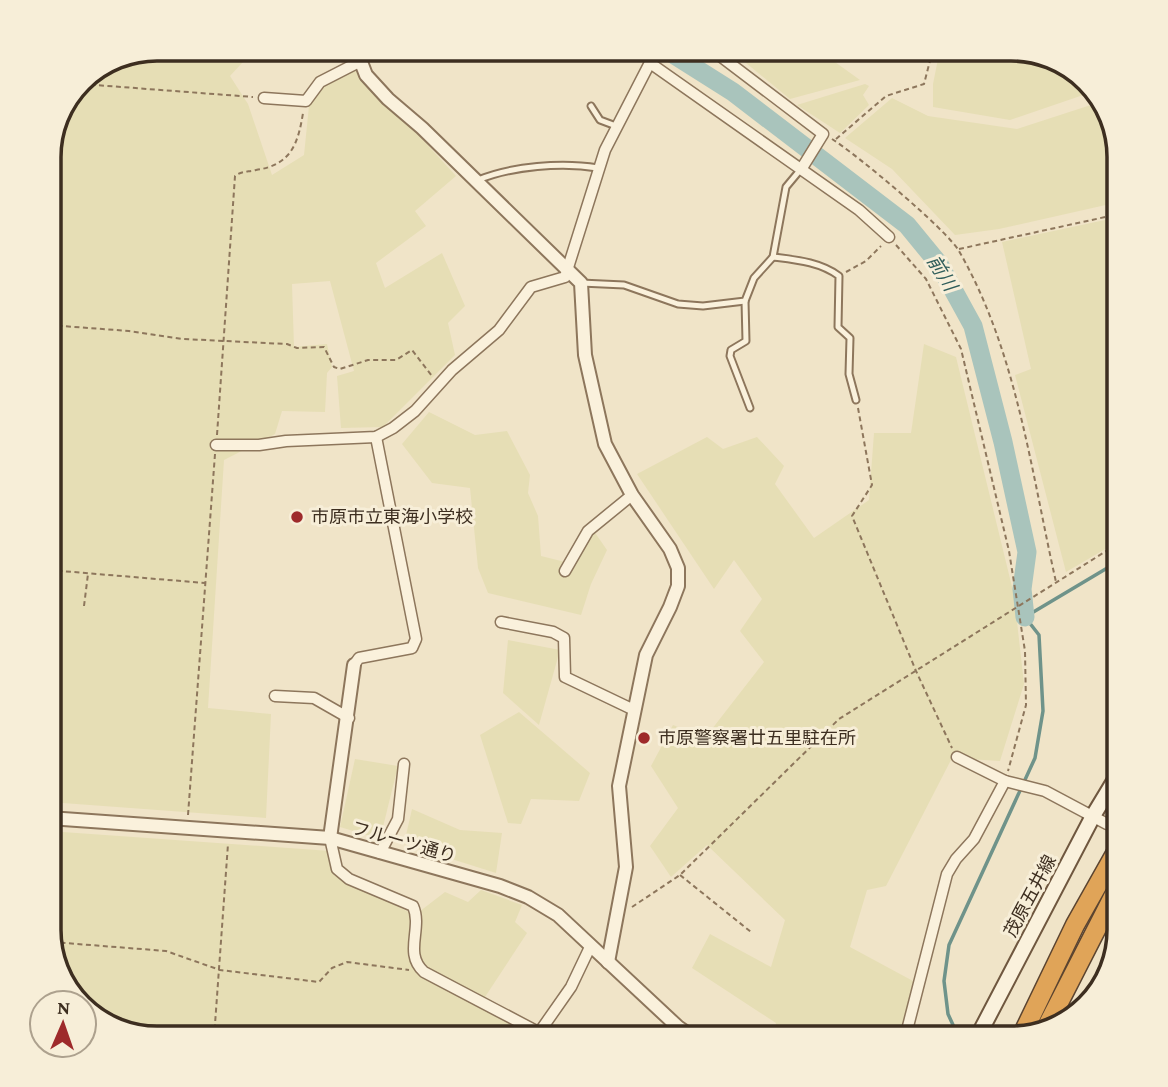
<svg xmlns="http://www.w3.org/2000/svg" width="1168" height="1087" viewBox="0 0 1168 1087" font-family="'Crimson Pro','Noto Sans JP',serif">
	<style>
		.farmland { fill: #e6deb5 }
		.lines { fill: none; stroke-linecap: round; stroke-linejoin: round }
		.stream { stroke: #6f938a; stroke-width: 3.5 }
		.river { stroke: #a9c4bc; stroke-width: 19 }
		.minor-tunnel { stroke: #ccc0a6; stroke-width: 10; stroke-dasharray: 10 5; stroke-linecap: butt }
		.service-casing { stroke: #8d765c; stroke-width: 9 }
		.minor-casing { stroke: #8d765c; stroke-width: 13 }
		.tertiary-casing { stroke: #8d765c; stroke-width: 16 }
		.secondary-casing { stroke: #6f573f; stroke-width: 18 }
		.motorway-casing { stroke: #5b4430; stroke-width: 21 }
		.path { stroke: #8d765c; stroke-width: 2; stroke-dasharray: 5 3.5; stroke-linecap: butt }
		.service { stroke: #faf1dc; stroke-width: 5 }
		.minor { stroke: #faf1dc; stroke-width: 10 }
		.tertiary { stroke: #faf1dc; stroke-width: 12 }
		.secondary { stroke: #faf1dc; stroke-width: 14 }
		.motorway { stroke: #e0a458; stroke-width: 18 }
		.poi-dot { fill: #9e2a2b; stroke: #f7eed8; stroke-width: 2.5 }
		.labels { text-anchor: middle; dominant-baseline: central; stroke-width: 6; stroke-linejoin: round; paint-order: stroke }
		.poi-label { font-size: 18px; fill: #3d2e20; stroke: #f7eed8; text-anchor: start }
		.street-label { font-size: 18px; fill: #3d2e20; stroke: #f7eed8 }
		.water-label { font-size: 19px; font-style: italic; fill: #2f5d5a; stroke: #f7eed8 }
		.rim { fill: none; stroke: #3d2e20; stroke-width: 3.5 }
	</style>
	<rect width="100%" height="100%" fill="#f0e4c8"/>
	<g class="farmland">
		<polygon points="158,49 255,49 230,76 248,104 272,175 304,155 310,96 355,66 456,176 415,211 426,226 376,263 385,288 442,253 465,306 448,323 455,355 383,427 341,428 337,376 354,371 330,281 292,284 294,347 327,344 332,367 327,373 325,412 282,411 275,434 224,460 208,708 271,714 266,818 49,802 49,150 86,76"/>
		<polygon points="729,49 824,49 828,57 860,80 790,99"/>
		<polygon points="940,49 1017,49 1087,81 1092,92 1010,120 933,107 933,84"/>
		<polygon points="865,84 869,86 863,95 869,105 840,133 797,105"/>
		<polygon points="892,98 928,116 1017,129 1097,103 1119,151 1119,202 999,229 955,235 892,169 845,138"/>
		<polygon points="1119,217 1119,541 1066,572 1015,375 1031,369 1002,242"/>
		<polygon points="924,344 956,357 1014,595 1024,684 1000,761 952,758 886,886 867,890 850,947 913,981 912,1038 856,1034 853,1038 775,1038 776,1023 692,968 710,934 771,967 785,920 707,845 671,877 650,846 678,808 651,766 673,725 705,738 764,662 740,631 762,599 734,560 714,589 637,474 707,437 723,449 757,437 784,466 775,484 814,538 869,500 874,433 911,433"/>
		<polygon points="429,412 475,435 507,431 530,475 528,493 538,516 541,556 569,563 591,527 607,550 591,584 581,615 488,593 478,568 470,488 432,483 402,444"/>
		<polygon points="508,640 560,650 539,725 503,693"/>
		<polygon points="519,712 590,773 579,801 531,799 521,824 508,823 480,735"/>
		<polygon points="355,759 398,766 380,839 340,827"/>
		<polygon points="412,809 460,830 502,833 496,873 404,844"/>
		<polygon points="49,831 330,851 334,875 415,915 445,892 468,902 481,890 522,905 515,922 527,933 485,997 532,1027 524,1038 158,1038 79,1003 49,936"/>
	</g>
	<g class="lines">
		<polyline class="stream" points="959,1038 948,1014 944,981 949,945 1035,758 1043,711 1039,635 1025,617 1119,561"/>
		<polyline class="river" points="665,49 733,92 907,225 939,264 973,326 1003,442 1027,552 1022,589 1025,617"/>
		<polyline class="minor-tunnel" points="1107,824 1119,833"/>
		<defs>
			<g id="service">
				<polyline points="591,106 600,120 616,126"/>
				<path d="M478,180C512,166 562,162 598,168"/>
				<path d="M773,257C797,260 820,262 839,276L838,327L850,338L849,374L856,400"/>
				<polyline points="581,283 624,285 678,304 703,306 745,301 754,278 773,257 786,187 801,169"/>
				<polyline points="745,301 746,341 731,350 730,356 750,408"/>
			</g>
			<g id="minor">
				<polyline points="711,49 823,134 802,168"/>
				<polyline points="650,63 859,210 889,237"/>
				<polyline points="264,98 306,101 320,82 359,62"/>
				<polyline points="216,445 259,445 286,441 376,437 393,428 415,411 452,370 499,330 531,287 565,277 605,150 657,49"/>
				<polyline points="565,571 588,531 632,495"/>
				<polyline points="501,622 553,632 564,638 565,677 634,710"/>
				<polyline points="354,665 359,658 412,648 416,639 376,437"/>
				<polyline points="275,696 314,698 349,718"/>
				<polyline points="957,757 1005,781 1045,791 1107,824"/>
				<path d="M330,838L337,869L349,879L413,906C423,929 403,953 424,972L540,1033"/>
				<polyline points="380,853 398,819 404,764"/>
				<polyline points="536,1037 571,987 591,945"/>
				<polyline points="905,1038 947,874 956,859 974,839 1005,781"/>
			</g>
			<g id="tertiary">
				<polyline points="356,49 366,75 388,99 422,128 581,283 585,355 605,444 632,495 670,549 678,568 678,586 670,607 646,655 619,786 626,867 608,962"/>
				<polyline points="49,818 330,838 500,886 528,897 558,915 678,1027 694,1038"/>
				<polyline points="330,838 354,665"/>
			</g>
			<polyline id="secondary" points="977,1038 1093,816 1119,773"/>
			<g id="motorway">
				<polyline points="1048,1024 1119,885"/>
				<polyline points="1022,1035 1075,925 1119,847"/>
			</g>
		</defs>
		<use href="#service" class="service-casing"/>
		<use href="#minor" class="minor-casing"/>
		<use href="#tertiary" class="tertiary-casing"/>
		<use href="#secondary" class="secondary-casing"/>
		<use href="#motorway" class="motorway-casing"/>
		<g class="path">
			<polyline points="626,49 640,57"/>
			<polyline points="82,84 253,97"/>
			<path d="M832,139C856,154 946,229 959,251C1017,352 1031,471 1056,582"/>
			<polyline points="836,139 886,96 924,84 933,49"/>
			<polyline points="896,245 926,279 961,349 1009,551 1025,651 1026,705 1008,771"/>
			<polyline points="959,249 1119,214"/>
			<polyline points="846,272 866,261 881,246"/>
			<polyline points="49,325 129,331 183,339 287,344 297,348 324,347 334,367 340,369 368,360 396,360 412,350 432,376"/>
			<polyline points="858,408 872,485 852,516 916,671 952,748"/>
			<path d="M217,435L235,176C241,171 248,172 256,170C291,165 298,144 303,113"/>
			<polyline points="49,570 205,583"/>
			<polyline points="84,606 88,574"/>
			<polyline points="188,815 215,454"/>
			<polyline points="680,875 751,932"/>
			<polyline points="632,907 680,875 839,719 1119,543"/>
			<polyline points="52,942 166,951 220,970 319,982 332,968 347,962 409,970"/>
			<polyline points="214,1038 228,844"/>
		</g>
		<use href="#service" class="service"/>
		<use href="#minor" class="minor"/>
		<use href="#tertiary" class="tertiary"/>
		<use href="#secondary" class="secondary"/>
		<use href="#motorway" class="motorway"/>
	</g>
	<g class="poi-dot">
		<circle cx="297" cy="517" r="7"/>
		<circle cx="644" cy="738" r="7"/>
	</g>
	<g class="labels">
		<g class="poi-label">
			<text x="311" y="517">市原市立東海小学校</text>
			<text x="658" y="738">市原警察署廿五里駐在所</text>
		</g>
		<g class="street-label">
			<text transform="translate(404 842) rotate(16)">フルーツ通り</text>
			<text transform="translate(1030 896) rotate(-62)">茂原五井線</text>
		</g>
		<g class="water-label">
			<text transform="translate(942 273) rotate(58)">前川</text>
		</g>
	</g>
	<path d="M0 0H1168V1087H0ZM157 61H1011A96 96 0 0 1 1107 157V930A96 96 0 0 1 1011 1026H157A96 96 0 0 1 61 930V157A96 96 0 0 1 157 61Z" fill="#f7eed8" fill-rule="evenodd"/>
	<path class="rim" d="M157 61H1011A96 96 0 0 1 1107 157V930A96 96 0 0 1 1011 1026H157A96 96 0 0 1 61 930V157A96 96 0 0 1 157 61Z"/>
	<g transform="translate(63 1024) rotate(2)"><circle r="33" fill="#f7eed8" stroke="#ada18e" stroke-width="2"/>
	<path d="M0-5L12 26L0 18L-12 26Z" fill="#9e2a2b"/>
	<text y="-10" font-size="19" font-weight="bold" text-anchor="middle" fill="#3d2e20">N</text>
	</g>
</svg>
